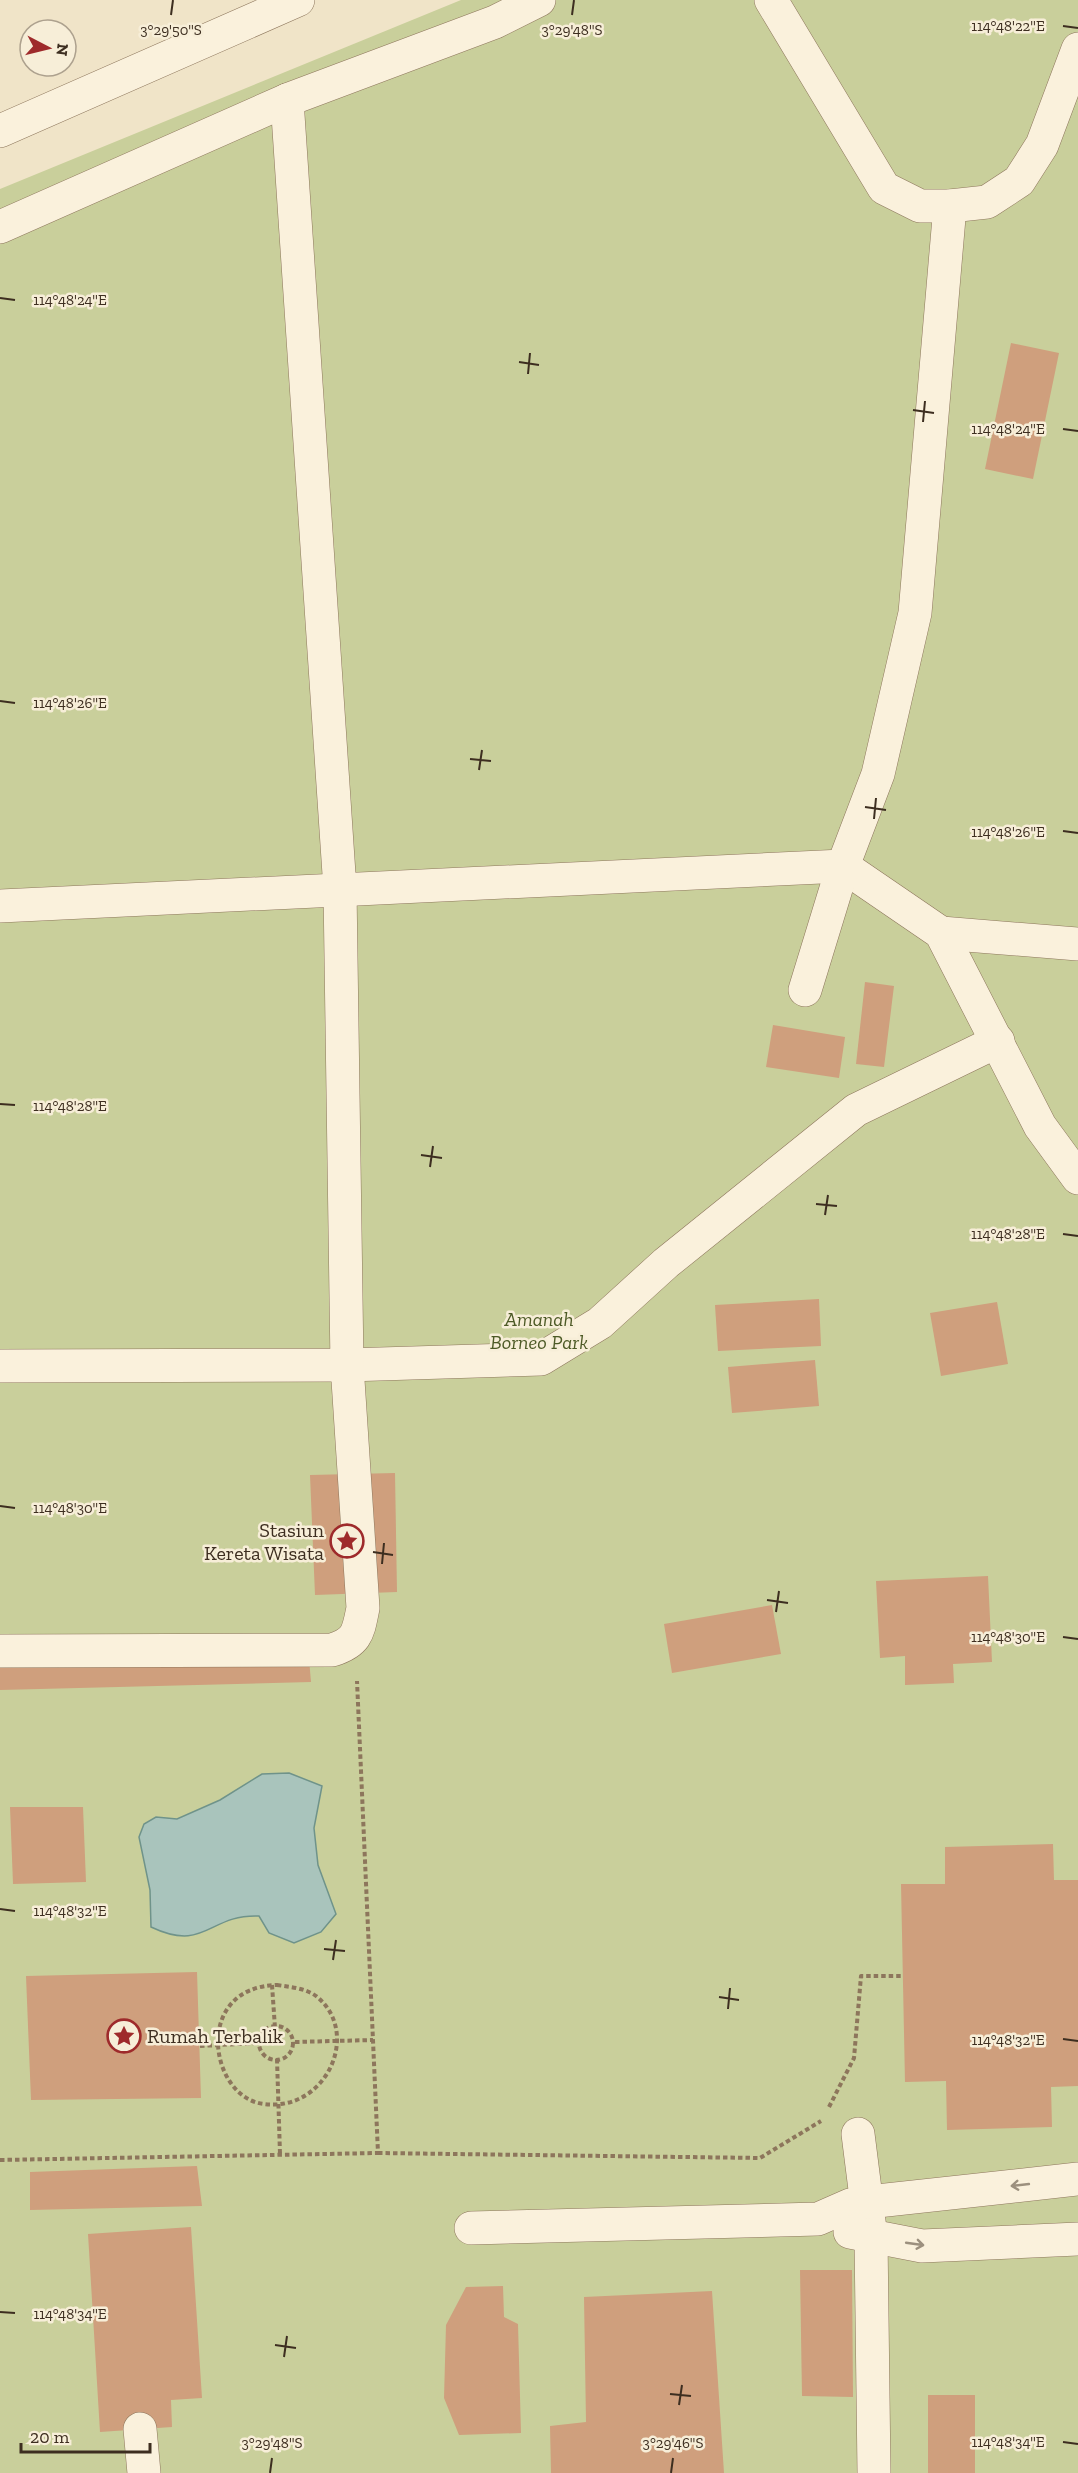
<svg xmlns="http://www.w3.org/2000/svg" width="1078" height="2473" viewBox="0 0 1078 2473" font-family="'Zilla Slab',serif">
	<style>
		.green { fill: #c9cf9b }
		.water { fill: #a9c4bc; stroke: #6f938a; stroke-width: 1.5 }
		.building { fill: #cf9f7d }
		.lines { fill: none; stroke-linecap: round; stroke-linejoin: round }
		.minor-casing { stroke: #8d765c; stroke-width: 34 }
		.path { stroke: #8d765c; stroke-width: 4; stroke-dasharray: 4.5 3; stroke-linecap: butt }
		.minor { stroke: #faf1dc; stroke-width: 33 }
		.oneway { stroke: #9c907e }
		.ticks { fill: none; stroke: #3d2e20; stroke-width: 2 }
		.labels { text-anchor: middle; dominant-baseline: central; stroke-width: 5; stroke-linejoin: round; paint-order: stroke }
		.park-label { font-size: 20px; font-style: italic; fill: #4d5a26; stroke: #f7eed8 }
		.poi-label { font-size: 20px; fill: #3d2e20; stroke: #f7eed8; text-anchor: end }
		.ticks-label { font-size: 15px; text-anchor: middle; fill: #3d2e20; stroke: #f7eed8; stroke-width: 5; stroke-linejoin: round; paint-order: stroke }
	</style>
	<rect width="100%" height="100%" fill="#f0e4c8"/>
	<polygon class="green" points="461,0 1078,0 1078,2473 0,2473 0,189"/>
	<path class="water" d="M289,1773L322,1786L314,1828L318,1865L336,1914L321,1932L294,1943L269,1933L259,1916C208,1914 206,1953 151,1927L150,1890L139,1837L144,1824L156,1817L177,1819L220,1800L262,1774Z"/>
	<g class="building">
		<polygon points="1011,343 1059,353 1033,479 985,469"/>
		<polygon points="865,982 894,986 884,1067 856,1064"/>
		<polygon points="773,1025 845,1037 839,1078 766,1067"/>
		<polygon points="819,1299 821,1346 718,1351 715,1305"/>
		<polygon points="997,1302 1008,1364 941,1376 930,1313"/>
		<polygon points="815,1360 819,1406 732,1413 728,1367"/>
		<polygon points="395,1473 397,1592 315,1595 310,1475"/>
		<polygon points="988,1576 992,1662 953,1664 954,1683 905,1685 905,1656 880,1658 876,1581"/>
		<polygon points="772,1605 781,1654 672,1673 664,1624"/>
		<polygon points="309,1659 311,1682 0,1690 0,1666"/>
		<polygon points="10,1807 83,1807 86,1882 13,1884"/>
		<polygon points="1053,1844 1054,1880 1078,1880 1078,2086 1051,2087 1052,2127 947,2130 946,2081 905,2082 901,1884 945,1884 945,1847"/>
		<polygon points="197,1972 201,2098 31,2100 26,1976"/>
		<polygon points="197,2166 202,2206 30,2210 30,2172"/>
		<polygon points="191,2227 202,2398 171,2400 172,2427 100,2432 88,2234"/>
		<polygon points="800,2270 852,2270 853,2397 802,2396"/>
		<polygon points="503,2286 504,2317 518,2324 521,2433 459,2435 444,2398 446,2325 466,2287"/>
		<polygon points="712,2291 724,2473 551,2473 550,2426 586,2422 584,2297"/>
		<rect x="928" y="2395" width="47" height="78"/>
	</g>
	<g class="lines">
		<defs>
			<g id="minor">
				<polyline points="771,0 884,188 920,206 950,206 987,202 1019,181 1042,145 1078,49"/>
				<polyline points="0,131 298,0"/>
				<polyline points="0,227 287,100 495,22 539,0"/>
				<polyline points="0,906 843,866 941,933 1040,1126 1078,1178"/>
				<polyline points="941,933 1078,944"/>
				<polyline points="805,990 843,866 878,774 915,613 950,206"/>
				<polyline points="0,1366 347,1365 541,1359 600,1323 666,1263 856,1110 998,1041"/>
				<path d="M0,1651L332,1650C358,1642 358,1632 363,1608L347,1365L340,889L287,100"/>
				<polyline points="858,2134 871,2237 874,2473"/>
				<polyline points="471,2228 818,2219 850,2205 868,2202 1078,2179"/>
				<polyline points="850,2232 922,2246 1078,2239"/>
				<polyline points="140,2429 144,2473"/>
			</g>
		</defs>
		<use href="#minor" class="minor-casing"/>
		<g class="path">
			<polyline points="272,1985 275,2028"/>
			<path d="M277,1985C290,1987 305,1988 316,1996C362,2032 327,2112 264,2104C209,2098 192,1987 277,1985Z"/>
			<circle cx="276" cy="2043" r="17"/>
			<polyline points="295,2042 373,2040"/>
			<polyline points="200,2046 258,2043"/>
			<polyline points="277,2059 280,2154"/>
			<polyline points="829,2107 854,2058 861,1976 903,1976"/>
			<polyline points="378,2153 760,2158 821,2121"/>
			<polyline points="0,2160 378,2153 357,1681"/>
		</g>
		<use href="#minor" class="minor"/>
	</g>
	<defs><path id="oneway-shaft" d="M-6 0H5M1.5-3L5.5 0L1.5 3" fill="none" stroke-width="1.6" stroke-linecap="round" stroke-linejoin="round" transform="scale(1.5)"/></defs>
	<g class="oneway">
		<use href="#oneway-shaft" transform="translate(1020 2185) rotate(174)"/>
		<use href="#oneway-shaft" transform="translate(915 2244) rotate(8)"/>
	</g>
	<path class="ticks" d="M171,15L173,0M572,15L574,0M1063,26L1078,28M0,298L15,300M519,362L539,365M528,374L530,353M913,410L934,413M923,422L925,401M1063,429L1078,431M0,701L15,703M470,759L491,761M479,770L482,750M865,807L886,810M874,819L876,798M1063,831L1078,833M0,1104L15,1105M421,1155L442,1158M430,1167L433,1146M816,1204L837,1206M825,1215L828,1195M1063,1234L1078,1236M0,1506L15,1508M373,1552L393,1555M382,1564L384,1543M767,1600L788,1603M776,1612L779,1591M1063,1637L1078,1639M0,1909L15,1911M324,1949L345,1951M333,1960L336,1940M719,1997L739,2000M728,2009L730,1988M1063,2039L1078,2041M0,2312L15,2313M275,2345L296,2348M284,2357L287,2336M670,2394L691,2396M679,2405L682,2385M1063,2442L1078,2444M270,2473L272,2458M671,2473L673,2458"/>
	<defs>
		<symbol id="sight-ring" viewBox="-11 -11 22 22"><circle r="9.5" fill="#f7eed8" stroke="#9e2a2b" stroke-width="1.5"/><path d="M0-6L1.8-2.2L6-1.7L2.9 1.2L3.7 5.4L0 3.3L-3.7 5.4L-2.9 1.2L-6-1.7L-1.8-2.2Z" fill="#9e2a2b"/></symbol>
	</defs>
	<g fill-rule="evenodd">
		<use href="#sight-ring" x="328" y="1522" width="38" height="38"/>
		<use href="#sight-ring" x="105" y="2017" width="38" height="38"/>
	</g>
	<g class="labels">
		<g class="park-label">
			<text x="539" y="1319">Amanah<tspan x="539" dy="23">Borneo Park</tspan></text>
		</g>
		<g class="poi-label">
			<text x="324" y="1530">Stasiun<tspan x="324" dy="23">Kereta Wisata</tspan></text>
			<text x="147" y="2036" text-anchor="start">Rumah Terbalik</text>
		</g>
	</g>
	<g class="ticks-label">
		<text x="1008" y="31">114°48'22"E</text>
		<text x="171" y="35">3°29'50"S</text>
		<text x="572" y="35">3°29'48"S</text>
		<text x="70" y="305">114°48'24"E</text>
		<text x="1008" y="434">114°48'24"E</text>
		<text x="70" y="708">114°48'26"E</text>
		<text x="1008" y="837">114°48'26"E</text>
		<text x="70" y="1111">114°48'28"E</text>
		<text x="1008" y="1239">114°48'28"E</text>
		<text x="70" y="1513">114°48'30"E</text>
		<text x="1008" y="1642">114°48'30"E</text>
		<text x="70" y="1916">114°48'32"E</text>
		<text x="1008" y="2045">114°48'32"E</text>
		<text x="70" y="2319">114°48'34"E</text>
		<text x="1008" y="2447">114°48'34"E</text>
		<text x="272" y="2448">3°29'48"S</text>
		<text x="673" y="2448">3°29'46"S</text>
	</g>
	<g transform="translate(48 48) rotate(97)"><circle r="28" fill="#f7eed8" stroke="#ada18e" stroke-width="1.5"/>
	<path d="M0-4.5L10 22L0 15L-10 22Z" fill="#9e2a2b"/>
	<text y="-9" font-size="16" font-weight="bold" text-anchor="middle" fill="#3d2e20">N</text>
	</g>
	<path d="M21 2443v9h129v-9" fill="none" stroke="#3d2e20" stroke-width="3"/>
	<text x="30" y="2443" font-size="18" fill="#3d2e20" stroke="#f7eed8" stroke-width="4.5" paint-order="stroke">20 m</text>
</svg>
